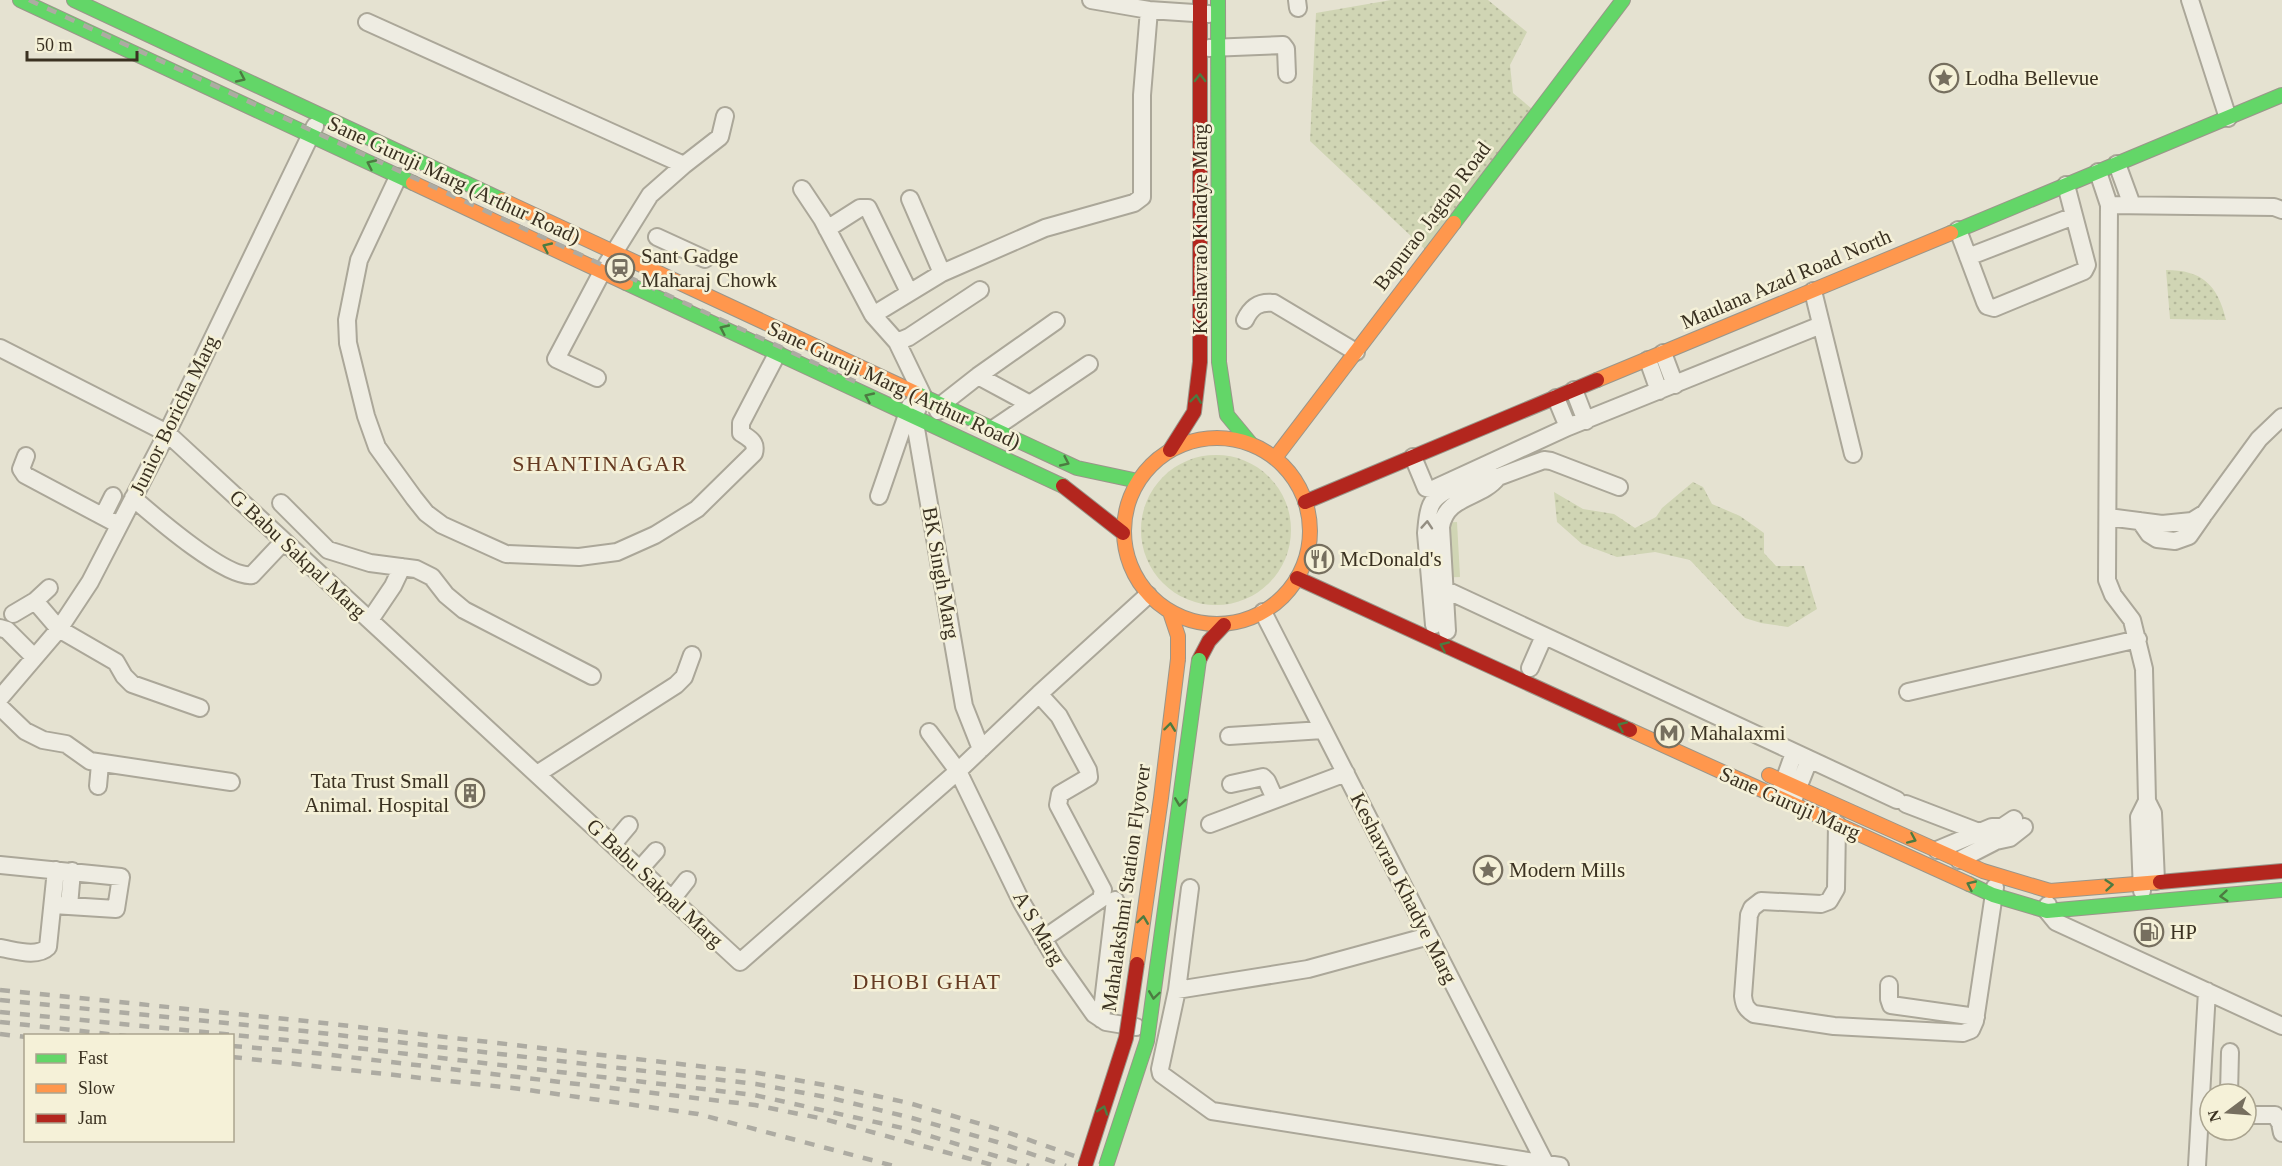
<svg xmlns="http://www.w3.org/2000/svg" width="2282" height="1166" viewBox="0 0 2282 1166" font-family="Georgia,serif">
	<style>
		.green { fill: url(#green-dots) }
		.pitch { fill: #d0d5b4 }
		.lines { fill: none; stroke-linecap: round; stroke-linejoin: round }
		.street-casing { stroke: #aba799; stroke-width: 20 }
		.fast-casing { stroke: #9a968a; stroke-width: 16 }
		.slow-casing { stroke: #9a968a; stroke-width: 16 }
		.jam-casing { stroke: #9a968a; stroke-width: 16 }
		.street { stroke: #eeece2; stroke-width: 16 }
		.fast { stroke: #63d668; stroke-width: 14 }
		.slow { stroke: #ff974d; stroke-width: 14 }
		.jam { stroke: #b3261e; stroke-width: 14 }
		.rail { stroke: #adaba2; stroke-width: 4.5; stroke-dasharray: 10 10; stroke-linecap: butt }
		.fast-bridge-casing { stroke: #9a968a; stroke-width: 16; stroke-linecap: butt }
		.slow-bridge-casing { stroke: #9a968a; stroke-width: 16; stroke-linecap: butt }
		.jam-bridge-casing { stroke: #9a968a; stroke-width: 16; stroke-linecap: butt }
		.fast-bridge { stroke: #63d668; stroke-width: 14 }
		.slow-bridge { stroke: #ff974d; stroke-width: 14 }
		.jam-bridge { stroke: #b3261e; stroke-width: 14 }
		.oneway { stroke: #4c7b41 }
		.oneway2 { stroke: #948e82 }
		.labels { text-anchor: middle; stroke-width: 5; stroke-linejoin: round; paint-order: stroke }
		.poi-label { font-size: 21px; fill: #3a3121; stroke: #f5f1d8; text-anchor: start }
		.street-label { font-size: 21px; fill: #3a3121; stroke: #f5f1d8 }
		.neighbourhood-label { font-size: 22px; letter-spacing: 1.5px; fill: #653a22; stroke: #f5f1d8 }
	</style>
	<defs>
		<pattern id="green-dots" width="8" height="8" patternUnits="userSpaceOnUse" patternTransform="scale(1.5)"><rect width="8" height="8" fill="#d0d5b4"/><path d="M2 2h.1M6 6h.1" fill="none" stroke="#b3b79a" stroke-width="1.8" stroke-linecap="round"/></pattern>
	</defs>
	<rect width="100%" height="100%" fill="#e5e2d1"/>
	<path class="green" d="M1391 0H1488L1527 32 1510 65 1513 93 1537 113 1430 254 1310 141 1316 13Z
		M2166 270C2202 270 2218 285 2226 320L2170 319Z
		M1141 530a75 75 0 1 1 150 0a75 75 0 1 1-150 0Z
		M1693 482 1703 487 1712 504 1740 516 1764 533V553L1776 566H1804L1817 609 1788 627 1761 623 1745 618 1690 560 1655 552 1617 557 1582 544 1557 522 1554 492 1583 509 1614 514 1635 528 1656 517 1662 508Z"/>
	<path class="pitch" d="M1457 522 1460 577 1435 578 1431 523Z"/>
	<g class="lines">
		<g class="street-casing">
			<path id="street" d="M1091 0 1149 10 1209 14
				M1297 0 1298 8
				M2190 0 2228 118
				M367 22 684 165 650 195 602 272 556 359 597 378
				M1209 48 1283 45 1286 49 1287 74
				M2117 164 2132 205
				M684 165 720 137 725 116
				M2098 172 2109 205
				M398 177 359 260 347 320 348 343 366 416 377 447 414 498 426 513 442 525 506 554 579 557 617 552 655 535 697 509 754 453C757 442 750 439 741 433V423L777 354
				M802 189 822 219 873 315
				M910 199 942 273
				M827 229 860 208H868L909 292
				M1958 230 1985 302 1987 306 1994 308 2084 271 2087 265 2066 185
				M657 237 705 259
				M1968 257 2074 216
				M1813 291 1853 454
				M1245 320C1251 307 1259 301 1274 303L1356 352
				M897 342 909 337 980 290
				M0 348 167 433 740 962 958 771 1039 694 1148 595
				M1663 353 1675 385
				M1648 360 1659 391
				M978 376 1030 404
				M1574 390 1586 421
				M1556 398 1568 427
				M938 411 941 405 978 376 1056 321
				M993 429 1089 364
				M26 456 21 469 25 475 119 525
				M1413 457 1426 488 1433 489 1568 427 1821 325
				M1498 477 1544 460 1551 461 1619 487
				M879 496 910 406
				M133 498C154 516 226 579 252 575L284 541
				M281 503 328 550 370 563 416 569 432 577 446 595 464 610 592 676
				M103 516 113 496
				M2108 517 2162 524 2192 521 2205 513 2259 439 2282 417
				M2140 521 2149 534 2157 539 2175 541 2189 536 2203 516
				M1444 589 1897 800
				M35 601 59 629 116 662 124 676 132 684 200 708
				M1263 612 1545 1163
				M13 614 35 601 49 588
				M370 620 393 586 402 567
				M1434 625 1426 533C1427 524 1427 514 1431 505 1438 489 1481 475 1498 477 1481 499 1446 495 1441 527L1447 631
				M0 628 7 630 34 657
				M1530 668 1544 636
				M1908 692 2138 639
				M1039 694 1059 716 1088 770 1089 777 1060 794 1058 805 1103 890 1101 899 1043 939
				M0 698 59 629 90 582 167 433 315 126
				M0 707 25 731 43 740 66 744 90 761 231 782
				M929 732 958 771 1022 903 1056 960 1094 1014 1106 1022 1136 1027
				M1229 736 1323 730
				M981 749 964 706 914 417 923 396 897 342 873 315 942 273 1045 228 1134 203 1142 197V95L1149 10
				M537 774 676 685 684 677 692 655
				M1231 784 1263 777 1267 781 1275 799
				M98 786 100 764
				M1780 792 1794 753
				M1794 798 1809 760
				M1906 804 1979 832
				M1210 824 1346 773
				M1837 824 1836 889 1829 901 1821 904 1761 901 1752 908 1749 915 1743 996C1744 1005 1746 1009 1754 1014L1834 1026 1963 1033 1971 1030 1975 1021 1995 887
				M613 844 629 825
				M1937 850 1992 827H2002L2014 819
				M1959 860 1996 841 2010 838 2024 827
				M0 865 121 877 116 909 53 905
				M640 869 656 851
				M2156 881 2153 813 2147 801 2144 669 2132 620 2113 595 2107 580 2109 205 2274 207 2282 210
				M1190 888 1177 990 1308 969 1429 936
				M2142 891 2139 817 2147 801
				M672 899 687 880
				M2048 905 2047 911 2056 922 2282 1026
				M69 906 72 871
				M0 948C14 950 37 958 48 947L56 870
				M1889 985V999L1891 1005 1976 1017
				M1177 990 1160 1069 1161 1074 1212 1111 1560 1166
				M1101 1019 1115 900
				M2229 1094 2230 1052
				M2246 1115H2275L2280 1123 2282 1133
				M2197 1166 2207 991"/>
		</g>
		<g class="fast-casing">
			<path id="fast" d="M20 0 413 183
				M74 0 502 200
				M1218 0 1219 362 1227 415 1251 444
				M1454 223 1623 0
				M1951 233 2282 95
				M626 283 1063 486
				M916 393 1077 468 1138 481
				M1969 884 1993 895 2047 911 2282 890"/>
		</g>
		<g class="slow-casing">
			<path id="slow" d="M413 183 626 283
				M502 200 916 393
				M1597 380 1951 233
				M1124 531a93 93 0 1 1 186 0a93 93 0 1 1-186 0Z
				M1275 458 1454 223
				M1170 612 1178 636V659
				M1630 730 1969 884
				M1769 775 1983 871 2050 891 2160 882"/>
		</g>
		<g class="jam-casing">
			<path id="jam" d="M1170 450 1194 412 1200 362V0
				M1063 486 1123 533
				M1305 502 1597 380
				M1297 578 1630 730
				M1199 660 1209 641 1224 625
				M2160 882 2282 871"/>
		</g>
		<use href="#street" class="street"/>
		<use href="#fast" class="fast"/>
		<use href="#slow" class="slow"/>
		<use href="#jam" class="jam"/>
		<path class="rail" d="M29 0 856 382
			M0 990 306 1021 758 1073 835 1087 909 1103 1001 1130 1103 1166
			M0 1000 304 1031 756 1084 831 1098 912 1118 997 1142 1066 1166
			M0 1012 306 1042 754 1095 907 1129 1029 1166
			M0 1022 126 1036
			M0 1034 26 1037
			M232 1046 306 1052 755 1105 824 1119 996 1166
			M232 1057 521 1089 698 1114 894 1166"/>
		<g class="fast-bridge-casing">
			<path id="fast-bridge" d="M1106 1166 1147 1041 1199 660"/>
		</g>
		<g class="slow-bridge-casing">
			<path id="slow-bridge" d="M1137 964 1161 798 1178 659"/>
		</g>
		<g class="jam-bridge-casing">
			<path id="jam-bridge" d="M1085 1166 1126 1038 1137 964"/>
		</g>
		<use href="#fast-bridge" class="fast-bridge"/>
		<use href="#slow-bridge" class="slow-bridge"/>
		<use href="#jam-bridge" class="jam-bridge"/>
	</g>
	<defs><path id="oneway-chevron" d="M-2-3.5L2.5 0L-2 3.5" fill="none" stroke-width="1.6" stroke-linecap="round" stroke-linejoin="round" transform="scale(1.5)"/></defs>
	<g class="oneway">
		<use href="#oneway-chevron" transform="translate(241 78) rotate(25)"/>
		<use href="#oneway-chevron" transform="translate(1200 78) rotate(-90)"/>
		<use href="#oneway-chevron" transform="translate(371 164) rotate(-155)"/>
		<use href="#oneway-chevron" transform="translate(547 247) rotate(-155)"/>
		<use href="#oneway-chevron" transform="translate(724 329) rotate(-155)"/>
		<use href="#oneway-chevron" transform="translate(869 397) rotate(-155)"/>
		<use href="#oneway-chevron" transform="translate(1196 399) rotate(-83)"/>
		<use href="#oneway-chevron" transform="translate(1065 462) rotate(25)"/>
		<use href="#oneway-chevron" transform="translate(1444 646) rotate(-156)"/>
		<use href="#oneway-chevron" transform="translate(1622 726) rotate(-156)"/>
		<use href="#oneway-chevron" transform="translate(1170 727) rotate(-83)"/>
		<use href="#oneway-chevron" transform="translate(1180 802) rotate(98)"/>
		<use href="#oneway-chevron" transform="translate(1912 839) rotate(24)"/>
		<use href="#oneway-chevron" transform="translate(1971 885) rotate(-155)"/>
		<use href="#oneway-chevron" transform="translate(2109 885) rotate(-5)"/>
		<use href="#oneway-chevron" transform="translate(2224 896) rotate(175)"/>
		<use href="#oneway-chevron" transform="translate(1143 920) rotate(-82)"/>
		<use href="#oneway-chevron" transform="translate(1154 995) rotate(98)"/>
		<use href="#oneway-chevron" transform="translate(1103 1110) rotate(-72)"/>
	</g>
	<use class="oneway2" href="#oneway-chevron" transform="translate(1427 525) rotate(-86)"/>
	<defs>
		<g id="sight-ring" transform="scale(1.5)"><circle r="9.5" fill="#f5f1d8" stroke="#766f5f" stroke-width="1.5"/><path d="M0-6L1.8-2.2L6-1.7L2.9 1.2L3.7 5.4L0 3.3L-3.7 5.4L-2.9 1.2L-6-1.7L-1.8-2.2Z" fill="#766f5f"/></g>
		<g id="station-ring" transform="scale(1.5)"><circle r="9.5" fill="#f5f1d8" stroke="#766f5f" stroke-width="1.5"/><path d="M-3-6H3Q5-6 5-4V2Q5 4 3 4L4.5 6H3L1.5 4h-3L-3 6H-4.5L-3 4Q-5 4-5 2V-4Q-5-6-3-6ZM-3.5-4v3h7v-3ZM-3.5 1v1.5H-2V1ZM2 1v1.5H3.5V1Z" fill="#766f5f"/></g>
		<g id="restaurant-ring" transform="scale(1.5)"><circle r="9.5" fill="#f5f1d8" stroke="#766f5f" stroke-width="1.5"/><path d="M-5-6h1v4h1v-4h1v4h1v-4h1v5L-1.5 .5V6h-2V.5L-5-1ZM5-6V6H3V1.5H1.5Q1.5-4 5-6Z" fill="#766f5f"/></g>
		<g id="metro-ring" transform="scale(1.5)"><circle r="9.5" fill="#f5f1d8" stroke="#766f5f" stroke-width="1.5"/><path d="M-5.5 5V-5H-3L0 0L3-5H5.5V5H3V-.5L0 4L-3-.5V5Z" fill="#766f5f"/></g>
		<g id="building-ring" transform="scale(1.5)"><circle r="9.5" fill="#f5f1d8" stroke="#766f5f" stroke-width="1.5"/><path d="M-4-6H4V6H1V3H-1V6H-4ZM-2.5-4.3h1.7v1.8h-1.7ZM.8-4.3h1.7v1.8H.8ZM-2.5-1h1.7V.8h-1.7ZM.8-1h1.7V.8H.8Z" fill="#766f5f"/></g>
		<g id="fuel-ring" transform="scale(1.5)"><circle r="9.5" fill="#f5f1d8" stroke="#766f5f" stroke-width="1.5"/><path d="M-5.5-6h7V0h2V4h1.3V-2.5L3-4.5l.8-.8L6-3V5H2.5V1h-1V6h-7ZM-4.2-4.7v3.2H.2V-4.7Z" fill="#766f5f"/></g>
	</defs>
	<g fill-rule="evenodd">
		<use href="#sight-ring" x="1944" y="78"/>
		<use href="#station-ring" x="620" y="268"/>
		<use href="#restaurant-ring" x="1319" y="559"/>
		<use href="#metro-ring" x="1669" y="733"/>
		<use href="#building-ring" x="470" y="793"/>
		<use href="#sight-ring" x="1488" y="870"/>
		<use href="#fuel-ring" x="2149" y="932"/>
	</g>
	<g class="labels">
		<g class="poi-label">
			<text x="1965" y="85">Lodha Bellevue</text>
			<text x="641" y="263">Sant Gadge<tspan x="641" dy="24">Maharaj Chowk</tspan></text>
			<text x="1340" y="566">McDonald's</text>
			<text x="1690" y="740">Mahalaxmi</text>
			<text x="449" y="788" text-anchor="end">Tata Trust Small<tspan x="449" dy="24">Animal. Hospital</tspan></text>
			<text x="1509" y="877">Modern Mills</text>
			<text x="2170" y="939">HP</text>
		</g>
		<g class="street-label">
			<text transform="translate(454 180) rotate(25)" y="7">Sane Guruji Marg (Arthur Road)</text>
			<text transform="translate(1432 216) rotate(-53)" y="7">Bapurao Jagtap Road</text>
			<text transform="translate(1200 229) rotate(-90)" y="7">Keshavrao Khadye Marg</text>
			<text transform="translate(1786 279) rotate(-23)" y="7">Maulana Azad Road North</text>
			<text transform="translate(894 385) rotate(25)" y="7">Sane Guruji Marg (Arthur Road)</text>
			<text transform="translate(174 415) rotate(-64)" y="7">Junior Boricha Marg</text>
			<text transform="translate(298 554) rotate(43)" y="7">G Babu Sakpal Marg</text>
			<text transform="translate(941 573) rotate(80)" y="7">BK Singh Marg</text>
			<text transform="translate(1790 803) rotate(24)" y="7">Sane Guruji Marg</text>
			<text transform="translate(655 883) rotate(43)" y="7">G Babu Sakpal Marg</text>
			<text transform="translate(1126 888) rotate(-82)" y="7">Mahalakshmi Station Flyover</text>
			<text transform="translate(1404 888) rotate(63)" y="7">Keshavrao Khadye Marg</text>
			<text transform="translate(1039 928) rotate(60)" y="7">A S Marg</text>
		</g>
		<g class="neighbourhood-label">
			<text x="600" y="471">SHANTINAGAR</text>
			<text x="927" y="989">DHOBI GHAT</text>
		</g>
	</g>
	<rect x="24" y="1034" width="210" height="108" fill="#f5f1d8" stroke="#aaa48f" stroke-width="1.5"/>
	<rect x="36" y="1054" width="30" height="9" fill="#63d668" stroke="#aaa48f" stroke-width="1.5"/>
	<text x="78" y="1064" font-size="18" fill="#3a3121">Fast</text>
	<rect x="36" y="1084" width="30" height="9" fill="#ff974d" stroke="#aaa48f" stroke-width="1.5"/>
	<text x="78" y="1094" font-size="18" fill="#3a3121">Slow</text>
	<rect x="36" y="1114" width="30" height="9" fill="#b3261e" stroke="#aaa48f" stroke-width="1.5"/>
	<text x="78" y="1124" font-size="18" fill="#3a3121">Jam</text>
	<g transform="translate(2228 1112) rotate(254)"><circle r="28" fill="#f5f1d8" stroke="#aaa48f" stroke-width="1.5"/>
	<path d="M0-4.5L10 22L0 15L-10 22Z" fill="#766f5f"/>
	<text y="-9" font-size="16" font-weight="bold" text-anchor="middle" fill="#3a3121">N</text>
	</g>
	<path d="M27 51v9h110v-9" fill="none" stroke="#3a3121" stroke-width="3"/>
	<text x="36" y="51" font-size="18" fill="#3a3121" stroke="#f5f1d8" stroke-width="4.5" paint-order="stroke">50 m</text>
</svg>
